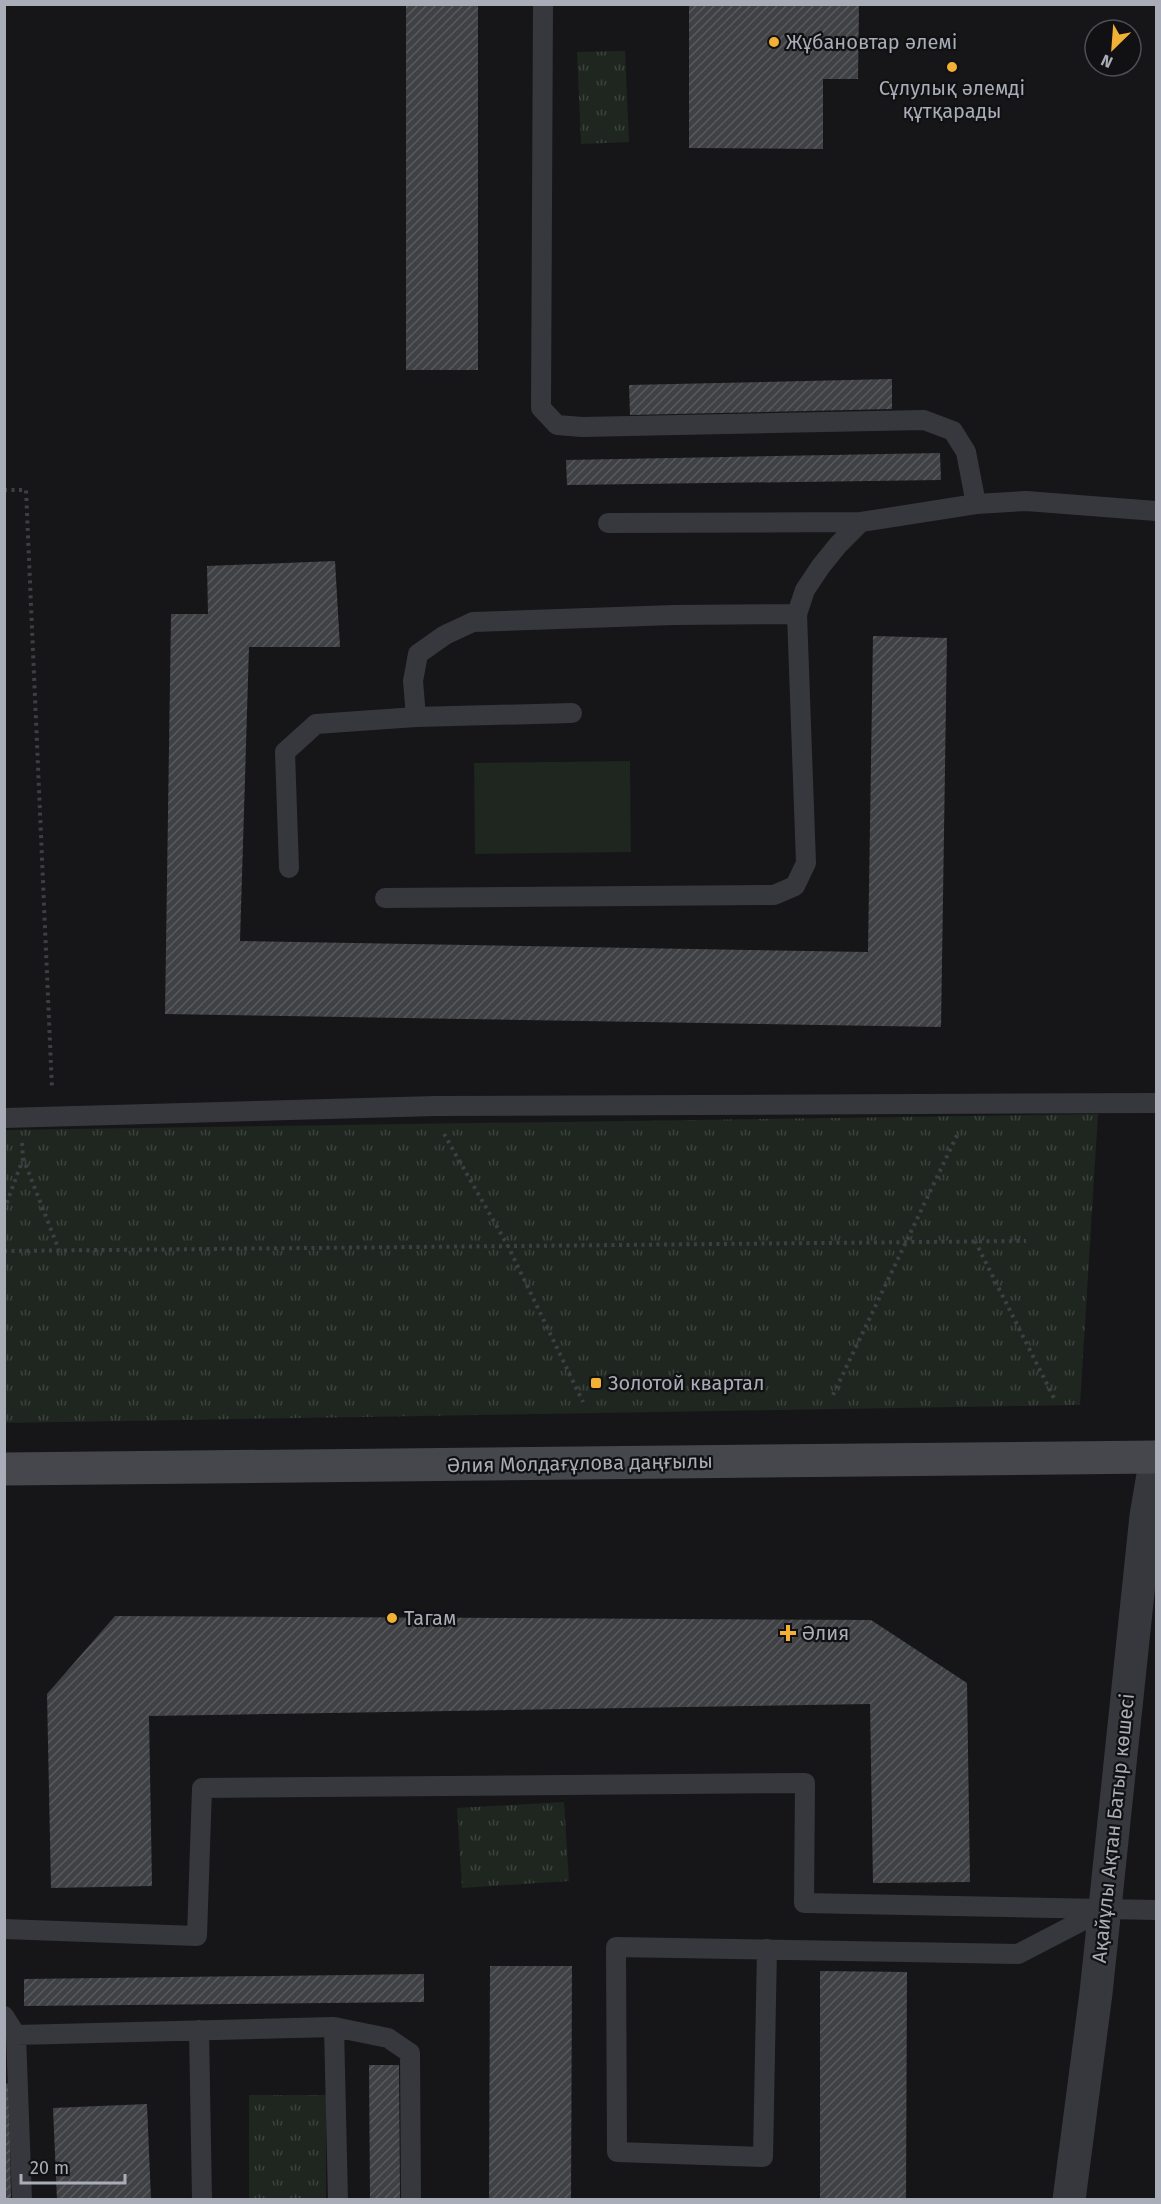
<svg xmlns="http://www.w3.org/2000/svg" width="1161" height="2204" viewBox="0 0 1161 2204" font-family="'Fira Sans',sans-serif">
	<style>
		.park { fill: url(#park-tufts) }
		.garden { fill: #1e261f }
		.building { fill: url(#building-hatch) }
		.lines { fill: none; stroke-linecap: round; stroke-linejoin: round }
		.path { stroke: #3d3f44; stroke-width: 4; stroke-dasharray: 3 4.5; stroke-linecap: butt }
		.service { stroke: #37383d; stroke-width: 20 }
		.minor { stroke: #37383d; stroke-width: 33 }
		.secondary { stroke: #45474d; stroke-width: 33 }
		.poi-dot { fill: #f2b134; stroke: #111113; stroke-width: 2 }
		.labels { text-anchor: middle; stroke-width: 4.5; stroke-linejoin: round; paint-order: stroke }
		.poi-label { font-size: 20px; fill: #a8adb8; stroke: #111113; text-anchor: start }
		.street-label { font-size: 20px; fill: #a8adb8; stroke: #111113 }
	</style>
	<defs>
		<pattern id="park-tufts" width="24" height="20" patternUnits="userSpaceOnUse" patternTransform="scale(1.5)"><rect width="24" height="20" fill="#1e261f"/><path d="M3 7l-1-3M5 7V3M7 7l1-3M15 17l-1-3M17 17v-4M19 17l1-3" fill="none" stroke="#3c433d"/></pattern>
		<pattern id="building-hatch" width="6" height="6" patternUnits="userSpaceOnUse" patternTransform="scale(1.5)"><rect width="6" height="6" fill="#404145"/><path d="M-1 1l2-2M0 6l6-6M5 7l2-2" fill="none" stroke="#595a5e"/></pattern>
	</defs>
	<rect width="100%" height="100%" fill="#161618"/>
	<path class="park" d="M625 51 629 142 581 144 577 52Z
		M1098 1114 1080 1405 5 1423V1130Z
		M564 1802 569 1881 462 1888 457 1808Z
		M249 2095H326V2199H249Z"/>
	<path class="garden" d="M630 761 631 852 475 854 474 763Z"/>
	<path class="building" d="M406 4H478V370H406Z
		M689 5H859L858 79H823V149L689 148Z
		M892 379V409L630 415 629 385Z
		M940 453 941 480 567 485 566 460Z
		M335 561 340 647H249L240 941 868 952 873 636 947 638 941 1027 165 1014 171 614H208L207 566Z
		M115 1616 871 1620 967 1683 970 1882 873 1883 870 1704 149 1716 152 1886 51 1888 47 1694Z
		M490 1966H572L571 2200H489Z
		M820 1971 907 1972 906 2200H820Z
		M424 1974V2002L24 2006V1979Z
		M369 2065H399L400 2200H370Z
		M9 2083 11 2200H4V2084Z
		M147 2104 151 2200H57L53 2108Z"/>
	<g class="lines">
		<path class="path" d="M4 490H26L52 1089
			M444 1134 508 1246 583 1402
			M22 1143 23 1158 59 1250
			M4 1210 23 1159
			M975 1241 1055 1400
			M4 1251 1026 1241
			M833 1395 959 1131"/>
		<path class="service" d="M543 4 541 408 557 425 582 427 924 420 953 431 966 452 976 504
			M608 523 861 522
			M416 717 572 713
			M289 868 285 752 316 724 416 717 413 681 418 654 445 635 473 622 674 615 797 614 805 590 821 566 838 545 861 522 976 504 1026 501 1156 511
			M385 898 774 895 795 886 806 863 797 614
			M4 1118 436 1106 1156 1103
			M4 1929 197 1936 202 1788 805 1783 804 1903 1156 1910
			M767 1949 763 2157 617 2152 616 1947 1018 1954 1101 1911
			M4 2016 16 2035 334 2027 338 2200
			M334 2027 388 2038 410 2053 411 2200
			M199 2030 202 2200
			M16 2035 22 2200"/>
		<path class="minor" d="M1069 2200 1096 1993 1146 1516 1156 1457"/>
		<path class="secondary" d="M4 1469 1156 1457"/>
	</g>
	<g class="poi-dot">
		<circle cx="774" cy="42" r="6"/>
		<circle cx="952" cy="67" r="6"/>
		<rect x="590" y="1377" width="12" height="12" rx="3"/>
		<circle cx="392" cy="1618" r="6"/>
		<path d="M785 1624h6v6h6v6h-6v6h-6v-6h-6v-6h6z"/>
	</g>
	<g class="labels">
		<g class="poi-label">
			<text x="786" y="49">Жұбановтар әлемі</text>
			<text x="952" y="95" text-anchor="middle">Сұлулық әлемді<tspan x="952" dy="23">құтқарады</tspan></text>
			<text x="608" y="1390">Золотой квартал</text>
			<text x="404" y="1625">Тагам</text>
			<text x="802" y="1640">Әлия</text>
		</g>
		<g class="street-label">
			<text transform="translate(580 1463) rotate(-1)" y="7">Әлия Молдағұлова даңғылы</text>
			<text transform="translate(1113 1828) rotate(-84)" y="7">Ақайұлы Ақтан Батыр көшесі</text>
		</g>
	</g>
	<rect width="1161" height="2204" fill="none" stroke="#a8adb8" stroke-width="12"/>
	<g transform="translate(1113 48) rotate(205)"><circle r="28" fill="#111113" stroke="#4d4f55" stroke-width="1.5"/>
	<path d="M0-4.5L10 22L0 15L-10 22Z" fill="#f2b134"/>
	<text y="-9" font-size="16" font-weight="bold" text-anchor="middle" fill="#a8adb8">N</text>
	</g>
	<path d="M21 2174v9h104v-9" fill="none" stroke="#a8adb8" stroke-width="3"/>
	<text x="30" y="2174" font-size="18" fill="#a8adb8" stroke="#111113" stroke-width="4.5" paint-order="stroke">20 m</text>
</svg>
